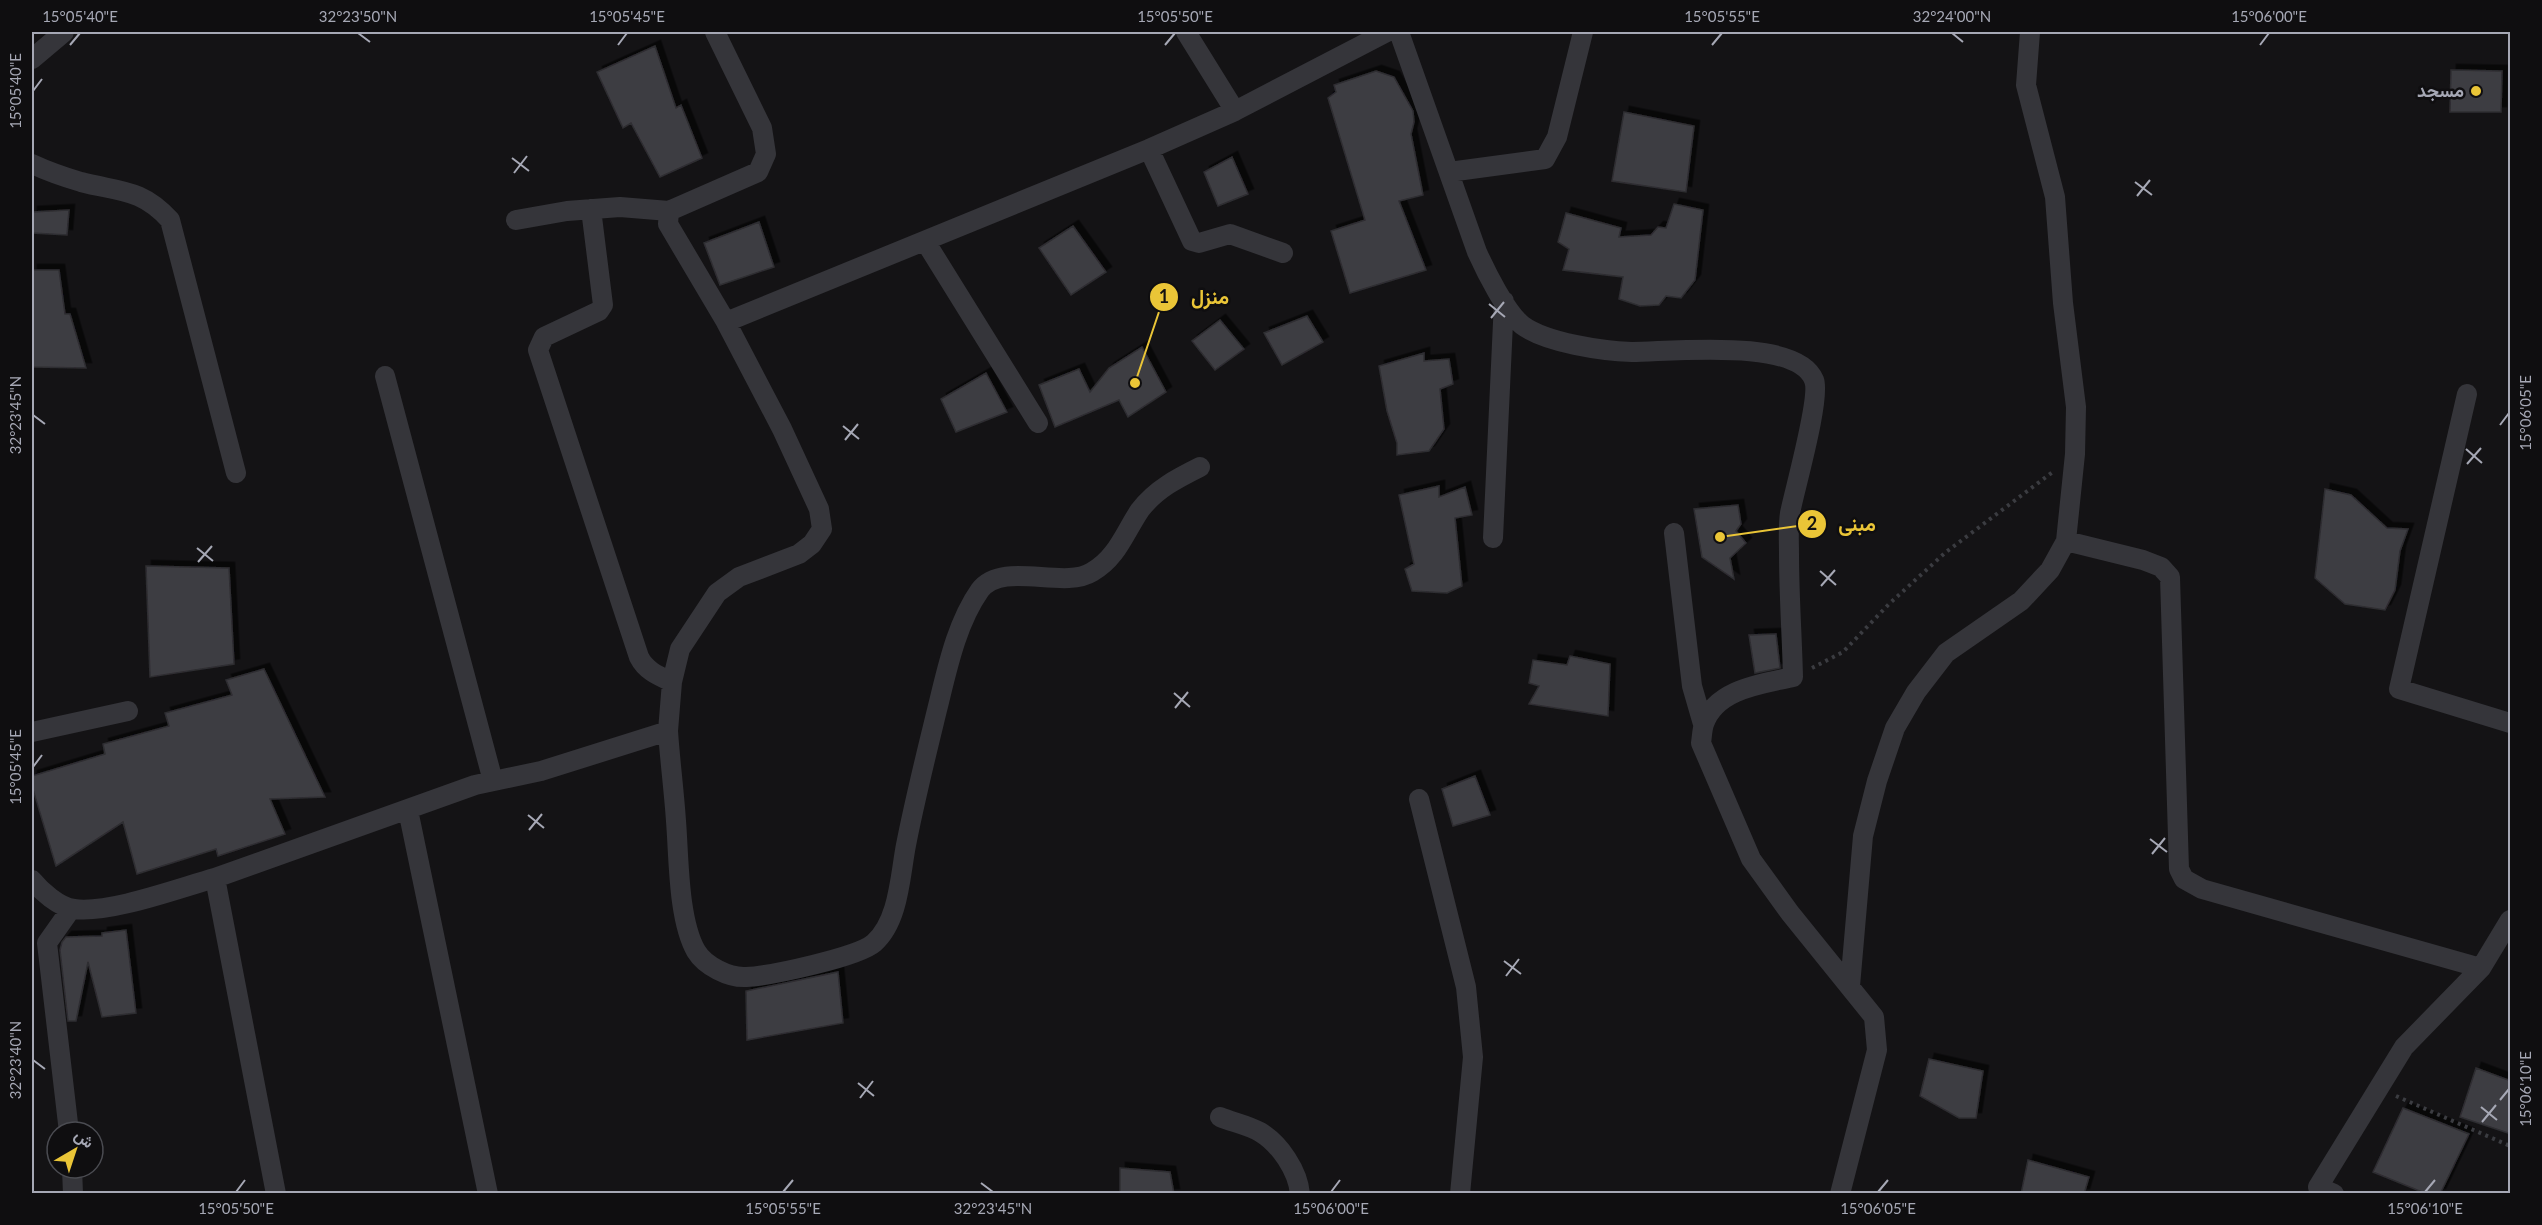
<svg xmlns="http://www.w3.org/2000/svg" width="2542" height="1225" viewBox="0 0 2542 1225" font-family="Lato,Vazirmatn,sans-serif">
	<style>
		.building { fill: #3e3d42; stroke: #2e2d31; stroke-width: 1.5; filter: url(#shadow) }
		.lines { fill: none; stroke-linecap: round; stroke-linejoin: round }
		.path { stroke: #3b3c41; stroke-width: 4; stroke-dasharray: 3 4.5; stroke-linecap: butt }
		.street { stroke: #35353a; stroke-width: 20 }
		.ticks { fill: none; stroke: #a6a8b5; stroke-width: 2 }
		.poi-dot { fill: #eac537; stroke: #0f0e10; stroke-width: 2 }
		.labels { text-anchor: middle; stroke-width: 5; stroke-linejoin: round; paint-order: stroke }
		.poi-label { font-size: 18px; font-weight: bold; fill: #a6a8b5; stroke: #0f0e10; text-anchor: end }
		.leader { fill: none; stroke: #eac537; stroke-width: 2 }
		.callout-dot { fill: #eac537; stroke: #0f0e10; stroke-width: 2 }
		.mark-label { font-size: 18px; text-anchor: middle; font-weight: bold; fill: #111 }
		.callout-label { font-size: 20px; text-anchor: middle; font-weight: bold; fill: #eac537; stroke: #0f0e10; stroke-width: 5; stroke-linejoin: round; paint-order: stroke }
		.neatline { fill: none; stroke: #a6a8b5; stroke-width: 2 }
		.ticks-label { font-size: 15px; text-anchor: middle; fill: #a6a8b5 }
	</style>
	<defs>
		<filter id="shadow"><feDropShadow dx="5.5" dy="-5.5" stdDeviation="0" flood-color="#0009"/></filter>
	</defs>
	<rect width="100%" height="100%" fill="#141315"/>
	<path class="building" d="M655 46 676 108 681 105 702 158 660 177 631 123 623 128 597 72Z
		M2451 70 2502 71 2501 112H2450Z
		M1376 71 1394 77 1413 111 1414 122 1411 134 1423 195 1399 201 1426 270 1350 293 1331 231 1365 220 1328 98 1336 92 1334 85Z
		M1624 112 1694 126 1686 192 1612 181Z
		M1232 157 1248 194 1218 206 1204 172Z
		M1674 204 1703 210 1695 280 1681 298 1666 296 1659 305 1640 306 1619 299 1623 277 1563 270 1569 249 1558 242 1566 213 1621 228 1619 237 1651 235 1658 227 1666 228Z
		M69 210 67 235 32 233V212Z
		M759 222 774 267 720 285 704 243Z
		M1073 226 1106 272 1071 295 1039 248Z
		M32 270H59L65 314H70L86 368 32 367Z
		M1307 316 1323 342 1282 365 1264 333Z
		M1220 320 1244 349 1215 370 1192 341Z
		M1142 347 1166 392 1128 417 1119 400 1055 427 1039 385 1079 369 1090 392 1109 368Z
		M1424 353V361L1449 359 1453 384 1440 389 1444 429 1429 451 1397 455V443L1387 411 1379 366Z
		M986 373 1007 412 956 432 941 399Z
		M1439 486V497L1465 487 1472 515 1455 518 1462 586 1447 593 1412 591 1405 569 1414 564 1399 495Z
		M2325 489 2351 495 2387 528 2408 529 2400 551 2395 590 2385 610 2345 604 2315 578Z
		M1738 505 1741 524 1736 531 1746 543 1730 558 1734 579 1702 557 1694 509Z
		M146 566 229 568 234 664 150 677Z
		M1776 634 1780 668 1755 673 1749 635Z
		M1570 656 1610 664 1608 716 1529 704 1539 686 1529 683 1533 660 1567 665Z
		M264 669 325 797 270 799 285 834 218 856 216 849 137 874 123 822 56 866 32 786V776L105 754 103 744 169 726 165 713 232 695 226 680Z
		M1475 776 1490 815 1453 826 1442 789Z
		M126 930 136 1013 102 1017 88 962 76 1021H68L60 950 62 942 66 937 102 936V933Z
		M838 972 843 1023 747 1040 746 991Z
		M1929 1059 1983 1071 1976 1118H1959L1920 1096Z
		M2476 1068 2511 1081V1134L2460 1117Z
		M2403 1108 2469 1134 2440 1194H2427L2373 1172Z
		M2028 1160 2089 1177 2084 1194H2021Z
		M1120 1168 1170 1172 1174 1194H1120Z"/>
	<g class="lines">
		<path class="path" d="M1812 668 1843 652 1889 604 1946 552 2054 471
			M2396 1096 2510 1146"/>
		<path class="street" d="M1186 32 1235 111
			M1399 32 1477 252C1486 272 1506 312 1522 325 1546 343 1603 351 1632 352 1670 352 1797 337 1814 380 1821 397 1795 488 1790 513 1788 526 1789 541 1789 554 1789 595 1792 636 1793 677 1761 684 1716 689 1704 724 1702 730 1702 737 1701 743L1751 859 1790 913 1874 1017 1877 1050 1840 1194
			M32 59 64 32
			M1149 149 1192 241 1199 243 1230 234 1283 253
			M32 164C47 171 64 177 81 182 119 192 141 188 170 220L236 473
			M1449 172 1545 159 1557 137 1583 32
			M591 209 603 305 599 311 544 337 538 350 639 657C646 671 659 676 672 682
			M516 220 567 211 620 207 669 211
			M925 241 1038 423
			M726 322 1149 149 1235 111 1387 32
			M385 376 493 781
			M2467 394 2399 689 2510 723
			M1674 533 1692 686 1703 724
			M1493 538 1504 301
			M2066 541 2143 560 2161 567 2170 577 2179 869 2184 879 2202 889 2481 968
			M668 731C670 761 674 791 676 821 679 858 678 919 696 951 705 966 729 978 746 977 770 976 858 957 874 943 899 921 900 876 906 845 915 799 926 755 937 710 947 670 956 624 980 590 1003 560 1063 590 1092 572 1117 558 1125 532 1140 510 1156 489 1178 478 1200 467
			M32 732 128 711
			M1419 799 1466 987 1473 1057 1460 1194
			M408 810 488 1194
			M215 878 475 785 541 771 668 731 672 682 680 649 717 593 739 577 799 554 812 544 822 529 819 509 782 429 726 322 668 224 669 211 758 172 766 154 762 128 715 32
			M32 880C41 891 59 907 74 909 109 914 179 888 215 878L276 1194
			M1850 986 1863 836 1877 781 1895 728 1916 692 1946 653 2021 601 2050 570 2066 541 2075 454 2076 407 2063 303 2055 197 2026 85 2030 32
			M1220 1117C1232 1122 1248 1125 1260 1132 1280 1144 1298 1171 1300 1194
			M69 1132 47 943 71 909
			M72 1168 73 1194
			M2334 1194 2318 1187 2404 1047 2481 968 2510 920"/>
	</g>
	<path class="ticks" d="M358 33 370 42M1952 33 1963 42M70 45 80 33M618 45 627 33M1165 45 1175 33M1712 45 1722 33M2260 45 2269 33M33 91 42 79M512 158 529 171M514 173 527 156M2135 182 2152 195M2137 196 2150 180M1489 304 1505 317M1491 318 1504 302M33 415 45 424M2500 425 2509 413M843 426 859 439M845 440 858 424M2466 449 2482 463M2467 464 2481 448M197 548 213 561M198 562 212 546M1820 571 1836 585M1821 586 1835 570M1174 693 1190 707M1175 708 1188 692M33 767 42 755M528 815 544 828M529 830 542 814M2150 839 2167 852M2152 854 2165 838M1504 961 1521 974M1506 976 1519 959M33 1060 45 1069M858 1083 874 1096M860 1098 873 1081M2500 1100 2509 1089M2481 1107 2497 1120M2482 1122 2496 1105M981 1183 993 1192M236 1192 245 1180M783 1192 793 1180M1331 1192 1340 1180M1878 1192 1888 1180M2425 1192 2435 1180"/>
	<circle class="poi-dot" cx="2476" cy="91" r="6"/>
	<g class="labels">
		<g class="poi-label">
			<text x="2464" y="97">مسجد</text>
		</g>
	</g>
	<path class="leader" d="M1135 383L1164 297M1720 537L1812 524"/>
	<g class="callout-dot">
		<circle cx="1135" cy="383" r="6"/>
		<circle cx="1720" cy="537" r="6"/>
		<circle cx="1164" cy="297" r="15"/>
		<circle cx="1812" cy="524" r="15"/>
	</g>
	<g class="mark-label">
		<text x="1164" y="303">1</text>
		<text x="1812" y="530">2</text>
	</g>
	<g class="callout-label">
		<text x="1210" y="304">منزل</text>
		<text x="1857" y="531">مبنى</text>
	</g>
	<rect width="2542" height="1225" fill="none" stroke="#0f0e10" stroke-width="66"/>
	<g transform="translate(75 1150) rotate(39)"><circle r="28" fill="#0f0e10" stroke="#4b4c52" stroke-width="1.5"/>
	<path d="M0-4.5L10 22L0 15L-10 22Z" fill="#eac537"/>
	<text y="-9" font-size="16" font-weight="bold" text-anchor="middle" fill="#a6a8b5">ش</text>
	</g>
	<rect x="33" y="33" width="2476" height="1159" class="neatline"/>
	<g class="ticks-label">
		<text x="80" y="22">15°05'40"E</text>
		<text x="358" y="22">32°23'50"N</text>
		<text x="627" y="22">15°05'45"E</text>
		<text x="1175" y="22">15°05'50"E</text>
		<text x="1722" y="22">15°05'55"E</text>
		<text x="1952" y="22">32°24'00"N</text>
		<text x="2269" y="22">15°06'00"E</text>
		<text transform="translate(16 91) rotate(-90)" y="5">15°05'40"E</text>
		<text transform="translate(2526 413) rotate(-90)" y="5">15°06'05"E</text>
		<text transform="translate(16 415) rotate(-90)" y="5">32°23'45"N</text>
		<text transform="translate(16 767) rotate(-90)" y="5">15°05'45"E</text>
		<text transform="translate(16 1060) rotate(-90)" y="5">32°23'40"N</text>
		<text transform="translate(2526 1089) rotate(-90)" y="5">15°06'10"E</text>
		<text x="236" y="1214">15°05'50"E</text>
		<text x="783" y="1214">15°05'55"E</text>
		<text x="993" y="1214">32°23'45"N</text>
		<text x="1331" y="1214">15°06'00"E</text>
		<text x="1878" y="1214">15°06'05"E</text>
		<text x="2425" y="1214">15°06'10"E</text>
	</g>
</svg>
